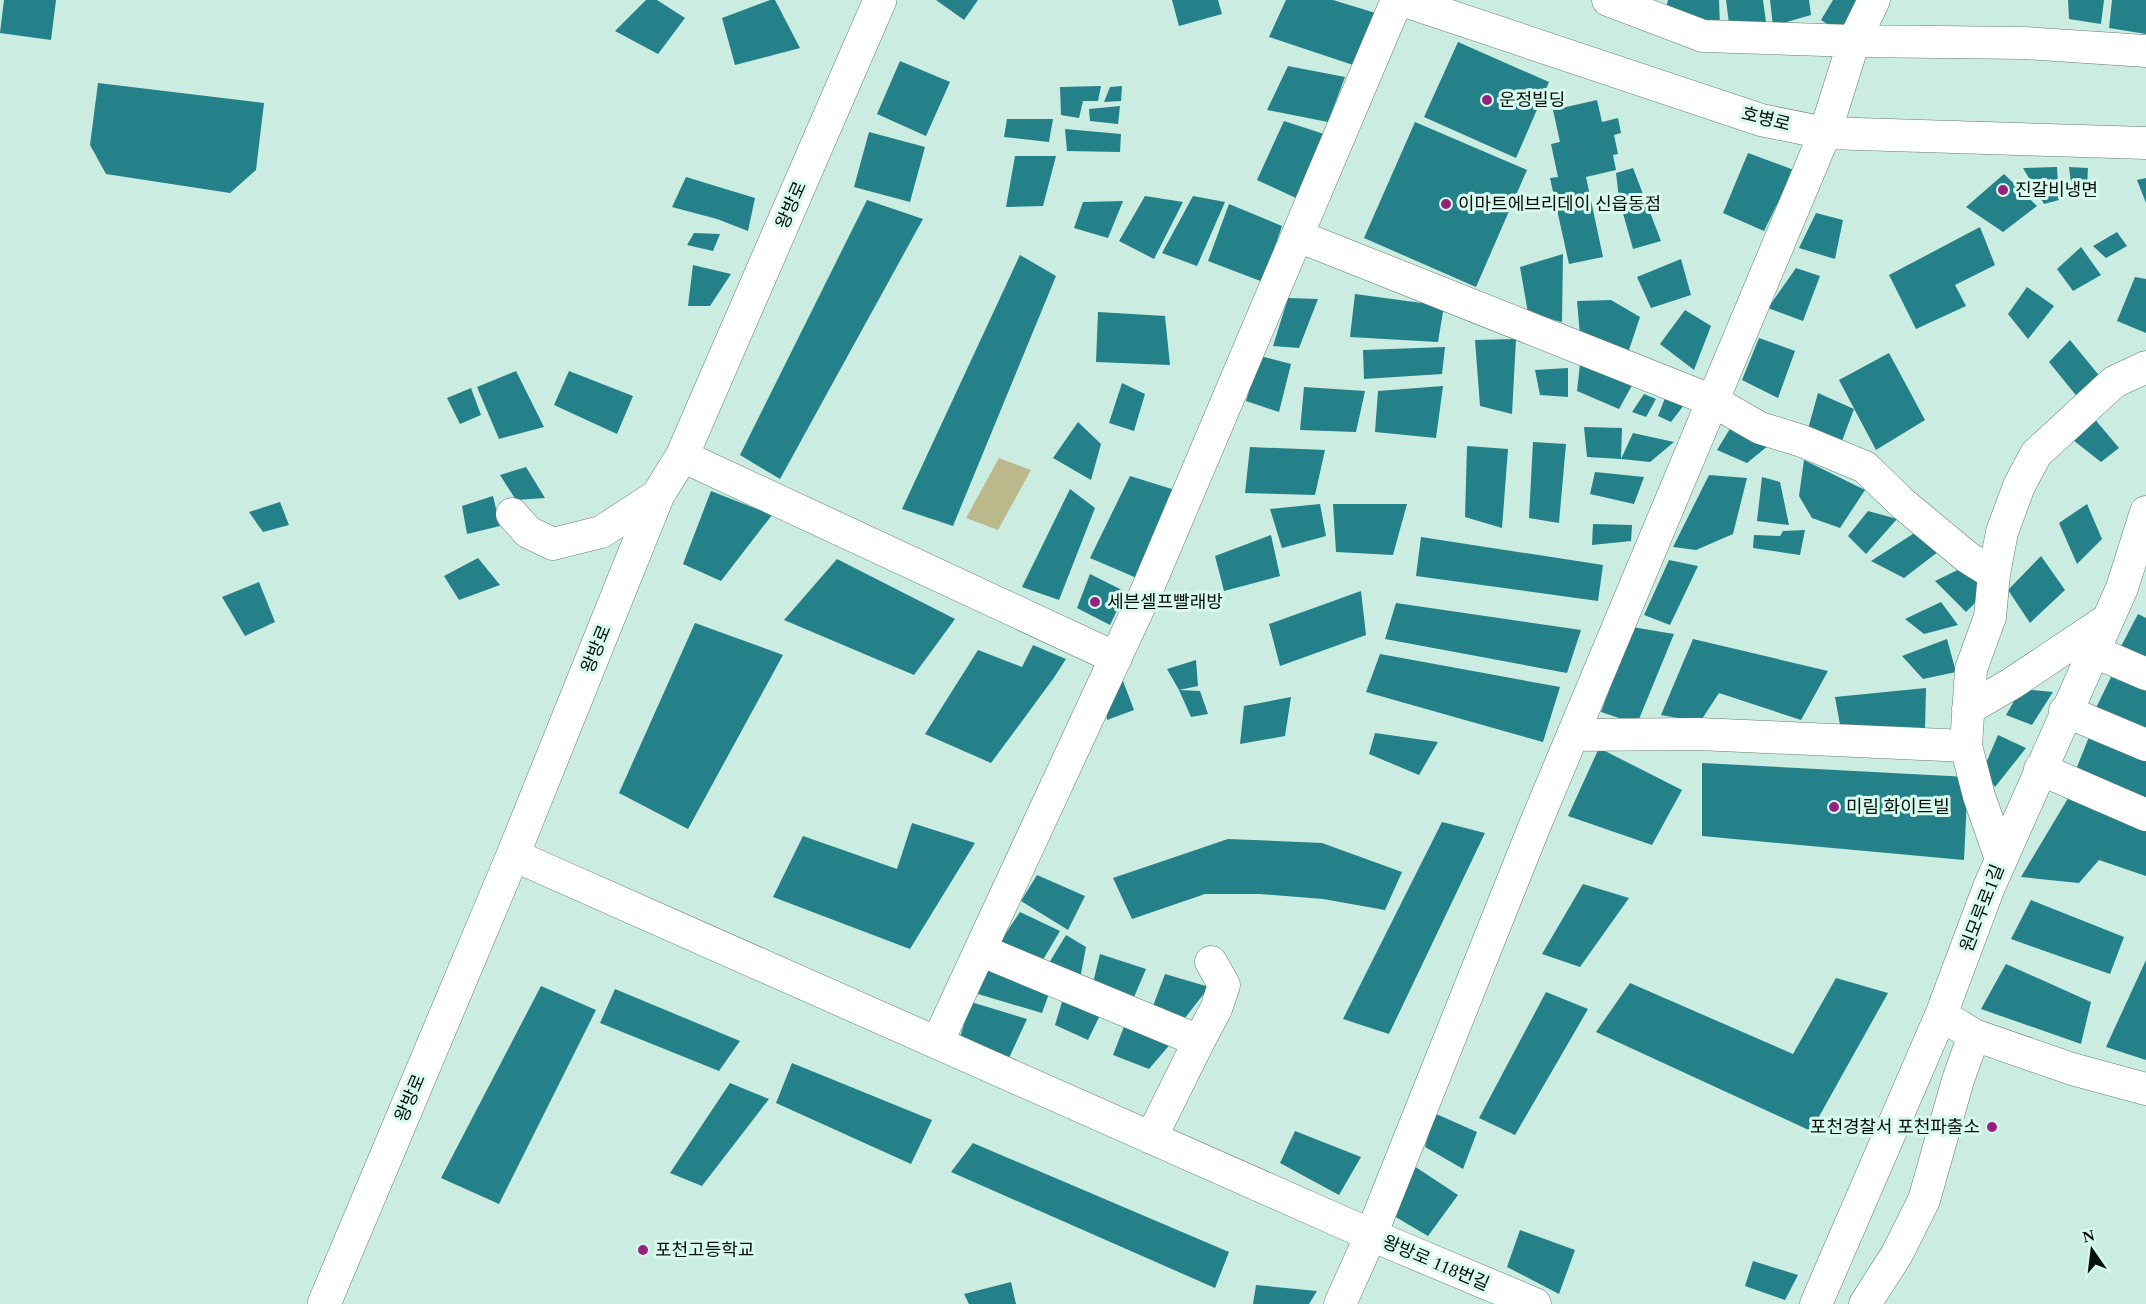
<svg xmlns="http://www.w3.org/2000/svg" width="2146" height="1304" viewBox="0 0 2146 1304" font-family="'Times New Roman','Noto Sans KR',serif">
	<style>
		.green { fill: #bbb88c }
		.building { fill: #248089 }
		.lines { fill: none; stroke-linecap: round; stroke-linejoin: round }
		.minor-casing { stroke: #617f75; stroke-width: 33 }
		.major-casing { stroke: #617f75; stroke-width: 34 }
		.minor { stroke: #fff; stroke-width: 32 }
		.major { stroke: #fff; stroke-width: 33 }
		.poi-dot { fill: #97227e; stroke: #d8f9ed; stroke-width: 2 }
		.labels { text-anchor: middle; stroke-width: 6; stroke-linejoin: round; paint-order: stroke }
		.poi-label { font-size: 18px; fill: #050f0b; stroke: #d8f9ed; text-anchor: start }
		.street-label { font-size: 18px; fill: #050f0b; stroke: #d8f9ed }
	</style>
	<rect width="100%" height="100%" fill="#cbece0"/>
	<path class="green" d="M999 458 1031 470 998 530 966 518Z"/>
	<path class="building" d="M4 0H56L51 40 0 33Z
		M646 0H657L685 18 658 54 615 31Z
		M770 0H775L800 48 735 65 722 18Z
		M936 0H978L964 20Z
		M1172 0H1218L1222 14 1179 26Z
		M1286 0H1333L1382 15 1362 68 1269 37Z
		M1668 0H1719L1720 26 1665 12Z
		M1726 0H1763L1766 22 1730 31Z
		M1770 0H1809L1811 15 1773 26Z
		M1833 0H1857L1840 32 1821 20Z
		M2068 0H2104L2101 24 2069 19Z
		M2112 0H2146V34L2109 28Z
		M1458 42 1549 82 1516 158 1424 117Z
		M900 61 950 82 926 136 877 114Z
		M1288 66 1345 77 1328 122 1267 110Z
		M98 83 264 103 256 170 230 193 106 174 90 145Z
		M1101 86 1098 101H1083L1079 118 1061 115 1060 87Z
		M1122 86 1121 101 1104 102 1110 87Z
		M1597 100 1602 122 1618 118 1621 133 1614 135 1618 154 1613 155 1616 170 1586 177 1603 257 1569 264 1550 178 1558 177 1551 144 1560 142 1553 110Z
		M1120 106 1118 124 1090 121 1089 109Z
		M1007 119H1053L1049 142 1004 137Z
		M1284 121 1327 135 1296 198 1257 180Z
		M1415 122 1527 170 1476 287 1364 238Z
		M1065 129 1121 134 1120 152 1067 151Z
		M869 132 925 147 910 202 854 187Z
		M1748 153 1794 170 1764 231 1723 213Z
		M1015 156H1056L1043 206 1006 207Z
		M2057 167 2059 200 2044 204 2023 168Z
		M2069 167 2088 168 2087 187 2072 191Z
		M1633 168 1661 241 1633 249 1619 199 1616 173Z
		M2004 174 2037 206 2003 232 1966 207Z
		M686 177 755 198 748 231 717 219 672 207Z
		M2146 178V203L2137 180Z
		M1145 196 1183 202 1154 259 1119 241Z
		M1193 196 1225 202 1197 266 1162 253Z
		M867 200 923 219 780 479 740 455Z
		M1123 201 1108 238 1074 228 1083 202Z
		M1229 204 1282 226 1263 282 1208 261Z
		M1816 213 1843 220 1835 259 1799 248Z
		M1980 227 1995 265 1955 285 1966 306 1916 329 1889 275Z
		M2117 232 2127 246 2106 258 2093 246Z
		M694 233 720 234 713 251 687 245Z
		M2081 247 2101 275 2073 291 2057 269Z
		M1563 254 1562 322 1528 313 1520 267Z
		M1020 255 1056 276 953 526 902 509Z
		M1681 259 1691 295 1651 308 1637 277Z
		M693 265 731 274 710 306H688Z
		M1796 268 1820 276 1803 321 1768 308Z
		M2135 277 2146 279V333L2117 321Z
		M2027 287 2054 306 2028 339 2008 314Z
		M1355 294 1444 306 1438 342 1350 337Z
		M1288 298 1318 299 1299 348 1273 346Z
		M1611 300 1640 317 1628 353 1580 335 1577 301Z
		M1685 310 1711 326 1694 370 1660 344Z
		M1098 312 1165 316 1170 365 1096 362Z
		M1759 338 1795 351 1778 398 1742 380Z
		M1516 339 1512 414 1480 406 1475 340Z
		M2070 340 2102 379 2079 399 2049 362Z
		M1445 347 1442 374 1364 379 1363 350Z
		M1889 353 1925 420 1876 450 1839 380Z
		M1260 356 1291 364 1279 412 1246 401Z
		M1580 364 1635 380 1619 409 1577 391Z
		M1568 368V397L1540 395 1535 370Z
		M516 371 544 427 499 439 477 387Z
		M569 371 633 396 617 434 554 405Z
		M1122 383 1145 394 1134 431 1109 423Z
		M1443 386 1436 438 1375 432 1378 391Z
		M1304 387 1365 391 1356 432 1300 430Z
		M471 388 481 415 460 424 447 398Z
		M1818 393 1854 409 1842 441 1808 429Z
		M1644 394 1656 399 1646 417 1632 412Z
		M1665 398 1684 405 1671 422 1658 416Z
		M2093 417 2119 448 2101 462 2073 440Z
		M1078 422 1101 444 1091 480 1053 458Z
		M1734 422 1774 441 1747 463 1717 450Z
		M1584 427 1622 428 1621 459 1587 457Z
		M1633 433 1674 442 1650 462 1621 459Z
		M1533 442 1566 444 1559 523 1529 518Z
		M1467 446 1508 449 1502 528 1465 517Z
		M1250 447 1325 450 1315 495 1245 493Z
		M1804 460 1865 490 1840 528 1812 518 1799 496Z
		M526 467 545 498 516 500 500 475Z
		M1595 472 1644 477 1634 504 1590 494Z
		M1709 475 1747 478 1733 534 1696 550 1673 547Z
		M1130 476 1175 490 1139 579 1090 558Z
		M1762 477 1780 482 1789 525 1757 521Z
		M1070 489 1095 508 1059 600 1022 587Z
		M711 491 772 515 721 581 683 564Z
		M493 496 500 526 467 534 462 506Z
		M280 502 289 525 263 532 249 512Z
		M1320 504 1326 536 1282 548 1270 509Z
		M1333 504H1407L1393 555 1336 552Z
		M2087 504 2102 539 2077 564 2059 523Z
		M1868 511 1897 519 1866 554 1848 536Z
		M1593 524 1632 525 1631 541 1592 545Z
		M1805 530 1800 555 1753 548 1754 535 1780 536 1783 531Z
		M1916 532 1943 548 1904 578 1871 561Z
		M1271 535 1280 576 1224 591 1215 556Z
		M1421 537 1603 565 1598 601 1416 576Z
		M2041 556 2065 590 2030 623 2008 590Z
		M478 558 500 585 459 600 444 576Z
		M837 559 955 619 914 675 784 620Z
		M1669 560 1698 566 1670 625 1644 615Z
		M1970 564 1989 589 1966 612 1935 581Z
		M1090 574 1126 592 1110 625 1077 608Z
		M259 582 275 622 245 636 222 597Z
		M1361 591 1366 635 1280 666 1269 624Z
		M1941 602 1958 625 1924 634 1905 619Z
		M1396 603 1581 630 1567 673 1385 639Z
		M2138 614 2146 618V665L2118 652Z
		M695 623 783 655 688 829 619 793Z
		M1632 627 1674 634 1637 724 1601 712Z
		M1693 639 1828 671 1801 720 1719 693 1700 722 1661 715Z
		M1947 639 1956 672 1923 679 1902 656Z
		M1033 645 1066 659 1053 679 991 763 925 734 978 650 1022 667Z
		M1380 654 1560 687 1543 742 1366 692Z
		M1196 660 1198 686 1179 690 1167 669Z
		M2111 677 2146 691V733L2095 710Z
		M1123 681 1134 710 1107 720 1105 700Z
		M1926 688 1925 730 1842 736 1835 697Z
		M2021 689 2053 692 2032 725 2006 715Z
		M1179 690 1200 691 1208 714 1191 717Z
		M1291 697 1285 736 1240 744 1244 706Z
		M1375 733 1438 742 1419 775 1369 754Z
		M1998 735 2026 748 1995 787 1983 770Z
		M2089 737 2146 761V800L2077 767Z
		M1599 748 1682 790 1652 845 1568 816Z
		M1702 763 1968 777 1964 860 1702 836Z
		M2070 795 2146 828V876L2099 860 2079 883 2021 877Z
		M1442 822 1485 833 1389 1034 1343 1019Z
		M912 823 975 843 910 949 773 897 803 836 897 869Z
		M1228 839 1322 843 1402 872 1385 910 1323 899 1260 894H1205L1132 919 1113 878Z
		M1037 875 1085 896 1068 930 1021 901Z
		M1583 884 1629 898 1580 967 1542 954Z
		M2031 900 2124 937 2110 974 2011 939Z
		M1020 912 1060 931 1041 963 998 945Z
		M1066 935 1086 947 1080 979 1049 963Z
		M1100 954 1146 969 1131 1004 1093 983Z
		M2146 960V1060L2106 1047Z
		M2006 964 2091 1002 2081 1044 1981 1009Z
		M984 968 1051 988 1042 1013 978 994Z
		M1165 974 1209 987 1185 1018 1153 1006Z
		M1836 978 1888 993 1811 1131 1596 1032 1630 983 1793 1054Z
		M541 986 596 1010 499 1204 441 1178Z
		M615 989 740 1041 719 1071 600 1023Z
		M1546 992 1588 1009 1515 1135 1479 1118Z
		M971 1002 1027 1019 1009 1058 960 1037Z
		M1062 1002 1102 1011 1088 1040 1055 1025Z
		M1125 1024 1172 1042 1149 1069 1113 1055Z
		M792 1063 932 1120 911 1164 776 1103Z
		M730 1083 769 1099 702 1186 670 1173Z
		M1434 1113 1477 1132 1463 1169 1425 1147Z
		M1295 1131 1361 1157 1339 1195 1280 1163Z
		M973 1143 1229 1252 1215 1288 951 1172Z
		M1411 1164 1458 1195 1428 1236 1394 1216Z
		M1520 1230 1575 1250 1559 1294 1507 1267Z
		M1753 1261 1798 1275 1785 1300 1745 1286Z
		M1011 1282 1016 1304H969L964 1294Z
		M1256 1285 1317 1291 1309 1304H1253Z"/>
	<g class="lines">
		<g class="minor-casing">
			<path id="minor" d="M1402 0 1761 120 1825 133 2146 143
				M1608 0 1703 36 1854 41 2024 43 2146 51
				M1298 236 1713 401 1760 428 1802 441 1865 467 1902 503 1967 557 1994 574
				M682 456 1116 658
				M512 514 528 532 553 544 601 532 658 495
				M2093 651 2146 674
				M1968 709 2011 684 2107 620
				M2065 711 2146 745
				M1573 735 1699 734 1966 746
				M2040 769 2146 815
				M513 855 1371 1235 1535 1304
				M2001 859 1979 796 1966 746 1971 669 1990 617 1994 574 2002 532 2019 486 2036 454 2114 382 2146 367
				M980 950 1199 1041 1151 1138
				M1974 1035 2072 1069 2146 1089
				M1199 1041 1216 1009 1224 985 1211 962
				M937 1043 1147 590 1397 0
				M1340 1304 1371 1235 1535 825 1825 133 1854 41 1874 0
				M1816 1304 1941 1015 1989 887 2122 588 2146 512
				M1865 1304 1897 1254 1924 1200 1958 1080 1974 1035 1941 1015"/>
		</g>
		<g class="major-casing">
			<path id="major" d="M324 1304 513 855 658 495 682 456 880 0"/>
		</g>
		<use href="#minor" class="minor"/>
		<use href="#major" class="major"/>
	</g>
	<g class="poi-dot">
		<circle cx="1487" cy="100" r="6"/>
		<circle cx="2003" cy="190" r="6"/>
		<circle cx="1446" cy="204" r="6"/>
		<circle cx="1095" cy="602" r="6"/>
		<circle cx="1834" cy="807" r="6"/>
		<circle cx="1992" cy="1127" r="6"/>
		<circle cx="643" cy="1250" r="6"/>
	</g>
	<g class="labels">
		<g class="poi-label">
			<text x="1499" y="106">운정빌딩</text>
			<text x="2015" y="196">진갈비냉면</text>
			<text x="1458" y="210">이마트에브리데이 신읍동점</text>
			<text x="1107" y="608">세븐셀프빨래방</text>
			<text x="1846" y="813">미림 화이트빌</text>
			<text x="1980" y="1133" text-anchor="end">포천경찰서 포천파출소</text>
			<text x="655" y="1256">포천고등학교</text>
		</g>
		<g class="street-label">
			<text transform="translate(1766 119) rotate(14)" y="6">호병로</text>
			<text transform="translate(791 205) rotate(-66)" y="6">왕방로</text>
			<text transform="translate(596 649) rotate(-68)" y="6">왕방로</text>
			<text transform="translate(1982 908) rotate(-69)" y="6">원모루로1길</text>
			<text transform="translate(410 1098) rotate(-67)" y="6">왕방로</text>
			<text transform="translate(1436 1263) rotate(23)" y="6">왕방로 118번길</text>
		</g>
	</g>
	<g transform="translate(2092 1250) rotate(346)" stroke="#d8f9ed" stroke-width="4.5" paint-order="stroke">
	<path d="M0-4.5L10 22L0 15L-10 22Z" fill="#050f0b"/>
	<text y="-9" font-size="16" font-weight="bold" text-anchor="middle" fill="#050f0b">N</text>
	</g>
</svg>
